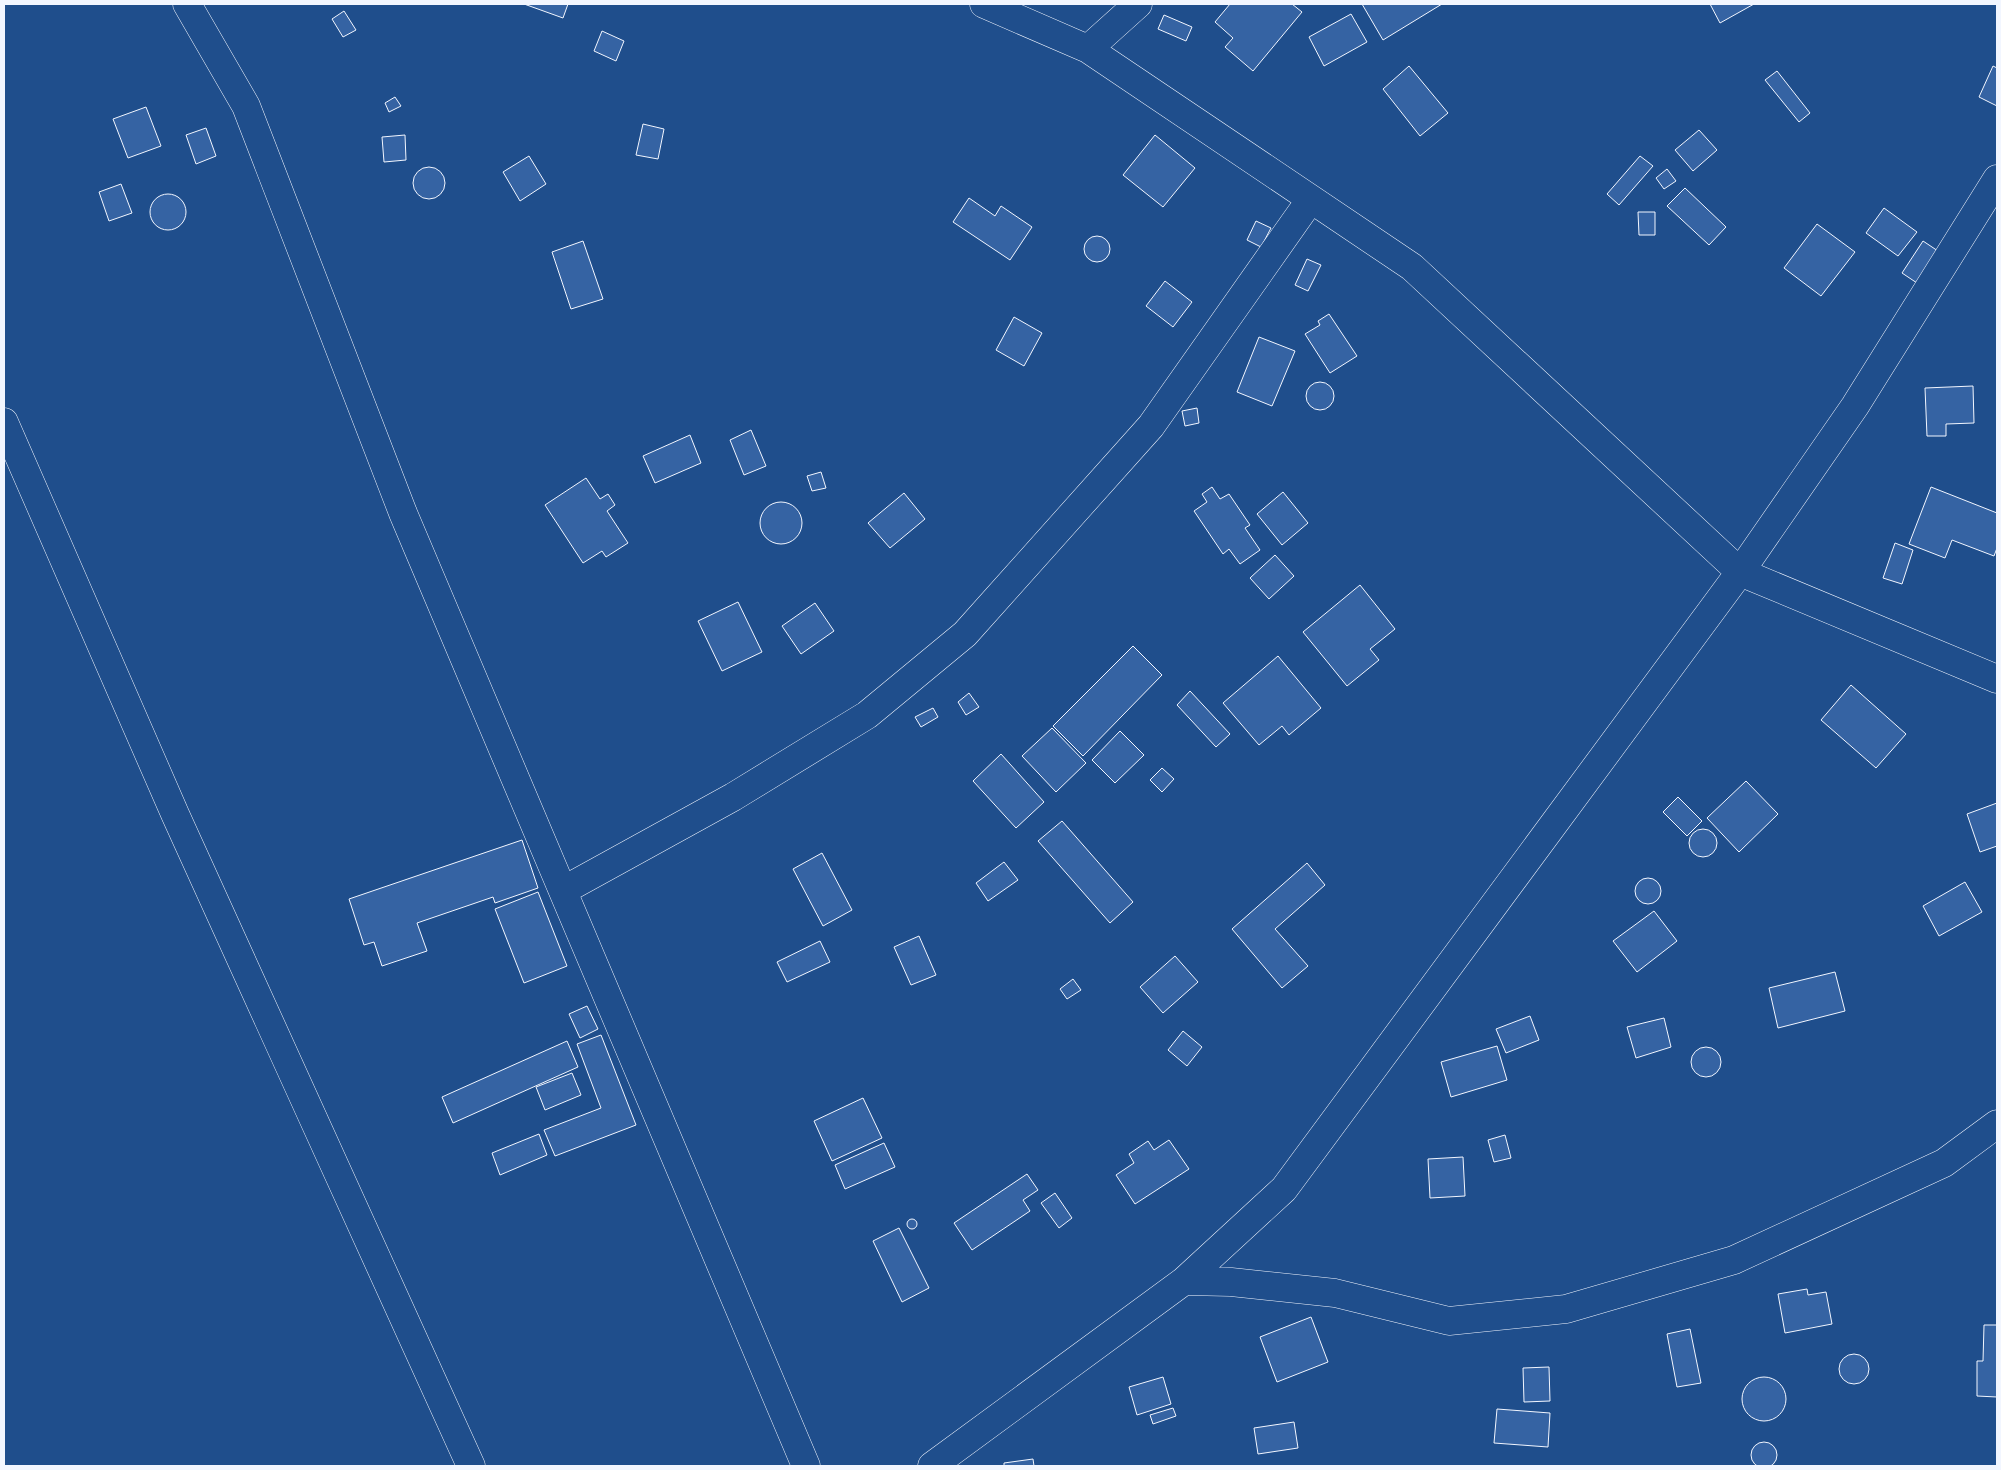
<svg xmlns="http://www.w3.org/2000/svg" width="2001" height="1470" viewBox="0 0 2001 1470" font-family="'Playfair Display',serif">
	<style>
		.building { fill: #3563a3; stroke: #f2f6ff }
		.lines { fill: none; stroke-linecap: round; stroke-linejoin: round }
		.street-casing { stroke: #f2f6ff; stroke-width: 29 }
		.highway-casing { stroke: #f2f6ff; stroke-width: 29 }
		.street { stroke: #1f4e8c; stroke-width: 28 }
		.highway { stroke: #1f4e8c; stroke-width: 28 }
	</style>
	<rect width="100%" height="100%" fill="#1f4e8c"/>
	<path class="building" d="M524 4H568L563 18Z
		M1230 4H1292L1302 12 1253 71 1225 47 1233 38 1215 22Z
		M1362 4H1442L1383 40Z
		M1710 4H1754L1720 23Z
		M344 11 356 30 343 37 332 19Z
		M1351 14 1367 42 1324 66 1309 37Z
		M1164 15 1192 27 1186 41 1158 29Z
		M602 31 624 41 616 61 594 51Z
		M1409 66 1448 113 1420 136 1383 89Z
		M1993 66 1997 68V106L1979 97Z
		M1777 71 1810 113 1799 122 1765 80Z
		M395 97 401 106 389 112 385 103Z
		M146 107 161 146 128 158 113 119Z
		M643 124 664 129 658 159 636 155Z
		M206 128 216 156 196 164 186 135Z
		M1699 130 1717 150 1693 171 1675 150Z
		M405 135 406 160 384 162 382 137Z
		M1155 135 1195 168 1163 207 1123 175Z
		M529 156 546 184 520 201 503 172Z
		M1640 156 1653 166 1619 205 1607 194Z
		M413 183a16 16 0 1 1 32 0a16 16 0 1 1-32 0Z
		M1667 169 1676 181 1664 189 1656 178Z
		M121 184 132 213 109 221 99 192Z
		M1685 188 1726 227 1709 245 1667 206Z
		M150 212a18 18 0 1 1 36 0a18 18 0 1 1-36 0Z
		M969 198 995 216 1001 206 1032 227 1010 260 953 222Z
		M1884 208 1917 232 1898 256 1866 233Z
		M1638 212H1655V235H1639Z
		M1256 221 1271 228 1261 247 1247 240Z
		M1817 224 1855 252 1821 296 1784 268Z
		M1084 249a13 13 0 1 1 26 0a13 13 0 1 1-26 0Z
		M583 241 603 299 571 309 552 252Z
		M1923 241 1941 253 1920 285 1902 273Z
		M1307 259 1321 265 1308 291 1295 285Z
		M1165 281 1192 302 1173 327 1146 306Z
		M1329 314 1357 356 1330 373 1305 334 1320 325 1318 321Z
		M1014 317 1042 333 1024 366 996 350Z
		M1259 337 1295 351 1272 406 1237 392Z
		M1306 396a14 14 0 1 1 28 0a14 14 0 1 1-28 0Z
		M1973 386 1974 423 1946 424V436H1927L1925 388Z
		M1197 408 1199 423 1185 426 1182 411Z
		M751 430 766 466 744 475 730 440Z
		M690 435 701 463 655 483 643 456Z
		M821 472 826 488 812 491 807 476Z
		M586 478 600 499 608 494 615 505 607 511 628 543 606 557 602 551 583 563 545 505Z
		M1212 487 1220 499 1229 494 1250 525 1245 528 1260 550 1240 564 1229 549 1223 554 1194 511 1207 502 1202 494Z
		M1931 487 1997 513V548L1994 556 1952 540 1945 558 1909 544Z
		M1283 492 1308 523 1282 545 1257 514Z
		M904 493 925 519 890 548 868 523Z
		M760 523a21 21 0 1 1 42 0a21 21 0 1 1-42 0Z
		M1895 543 1913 550 1902 584 1883 578Z
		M1275 555 1294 576 1269 599 1250 578Z
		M1360 585 1395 629 1370 649 1379 660 1347 686 1303 632Z
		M738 602 762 652 722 671 698 621Z
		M815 603 834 631 801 654 782 626Z
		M1133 646 1162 675 1083 756 1053 726Z
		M1278 656 1321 708 1289 735 1282 726 1259 745 1223 703Z
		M1851 685 1906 734 1876 768 1821 720Z
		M1190 691 1230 734 1216 747 1177 705Z
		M969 693 979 707 966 715 958 702Z
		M933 708 938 717 921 727 915 717Z
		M1052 728 1086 763 1056 792 1022 756Z
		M1120 731 1144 755 1115 783 1092 760Z
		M1001 754 1044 802 1016 828 973 781Z
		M1162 768 1174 779 1162 792 1150 780Z
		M1746 781 1778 814 1739 852 1707 818Z
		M1678 797 1702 821 1687 836 1663 812Z
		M1997 803V846L1980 852 1967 814Z
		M1062 821 1133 902 1110 923 1038 841Z
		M1689 843a14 14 0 1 1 28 0a14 14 0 1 1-28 0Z
		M522 840 538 888 495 903 493 897 417 923 427 951 382 966 374 942 364 945 349 899Z
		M822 853 852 910 823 926 793 869Z
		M1004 862 1018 880 988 901 976 883Z
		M1307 863 1325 885 1275 929 1308 966 1282 988 1232 929Z
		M1635 891a13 13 0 1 1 26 0a13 13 0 1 1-26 0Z
		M1965 882 1982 912 1939 936 1923 906Z
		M538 892 567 966 524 983 495 909Z
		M1654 911 1677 941 1637 972 1613 941Z
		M919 936 936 975 911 985 894 947Z
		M820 941 830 962 787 982 777 962Z
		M1175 956 1198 982 1163 1013 1140 987Z
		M1835 972 1845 1011 1778 1028 1769 988Z
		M1073 979 1081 990 1067 999 1060 989Z
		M587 1006 598 1029 580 1038 569 1014Z
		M1530 1016 1539 1040 1506 1053 1496 1029Z
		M1664 1018 1671 1047 1636 1058 1627 1027Z
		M1183 1031 1202 1047 1187 1066 1168 1050Z
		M601 1035 636 1125 555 1156 544 1130 601 1108 577 1044Z
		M567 1041 578 1067 453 1123 442 1097Z
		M1497 1046 1507 1080 1451 1097 1441 1062Z
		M1691 1062a15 15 0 1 1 30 0a15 15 0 1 1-30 0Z
		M572 1073 581 1095 545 1110 536 1087Z
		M863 1098 882 1138 832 1161 814 1121Z
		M539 1134 547 1155 500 1175 492 1153Z
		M1505 1135 1511 1158 1494 1162 1488 1140Z
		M1169 1140 1189 1169 1135 1204 1116 1175 1134 1163 1129 1154 1148 1141 1154 1150Z
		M884 1143 895 1167 845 1189 835 1165Z
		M1463 1157 1465 1196 1430 1198 1428 1159Z
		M1027 1174 1038 1190 1023 1200 1030 1211 972 1250 954 1223Z
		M1055 1193 1072 1218 1059 1228 1041 1203Z
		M907 1224a5 5 0 1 1 10 0a5 5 0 1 1-10 0Z
		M899 1228 929 1288 902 1302 873 1241Z
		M1807 1289 1808 1295 1826 1292 1832 1324 1785 1333 1778 1294Z
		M1311 1317 1328 1362 1277 1382 1260 1337Z
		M1984 1325H1997V1397L1977 1396V1361H1983Z
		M1690 1329 1701 1383 1677 1387 1667 1334Z
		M1839 1369a15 15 0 1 1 30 0a15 15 0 1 1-30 0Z
		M1549 1367 1550 1401 1524 1402 1523 1368Z
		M1742 1399a22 22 0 1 1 44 0a22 22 0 1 1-44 0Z
		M1163 1377 1171 1404 1137 1415 1129 1387Z
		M1173 1408 1176 1416 1153 1424 1150 1415Z
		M1497 1409 1550 1413 1548 1447 1494 1443Z
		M1294 1422 1298 1448 1258 1454 1254 1428Z
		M1751 1455a13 13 0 1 1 26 0a13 13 0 1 1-26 0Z
		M1033 1459 1034 1466H1004V1463Z"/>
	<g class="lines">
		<g class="street-casing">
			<path id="street" d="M187 4 246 106 403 513 806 1466
				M984 4 1088 49 1412 267 1740 572 1997 679
				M1088 49 1138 4
				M564 890 733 797 867 715 965 634 1151 426 1311 199
				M1184 1281 1231 1282 1335 1293 1449 1321 1566 1309 1734 1260 1944 1163 1997 1124
				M932 1466 1184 1281 1284 1189 1740 572 1855 406 1997 179"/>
		</g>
		<g class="highway-casing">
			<path id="highway" d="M4 422 175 814 471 1466"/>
		</g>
		<use href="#street" class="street"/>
		<use href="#highway" class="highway"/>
	</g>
	<rect width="2001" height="1470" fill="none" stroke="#f2f6ff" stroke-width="10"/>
</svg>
